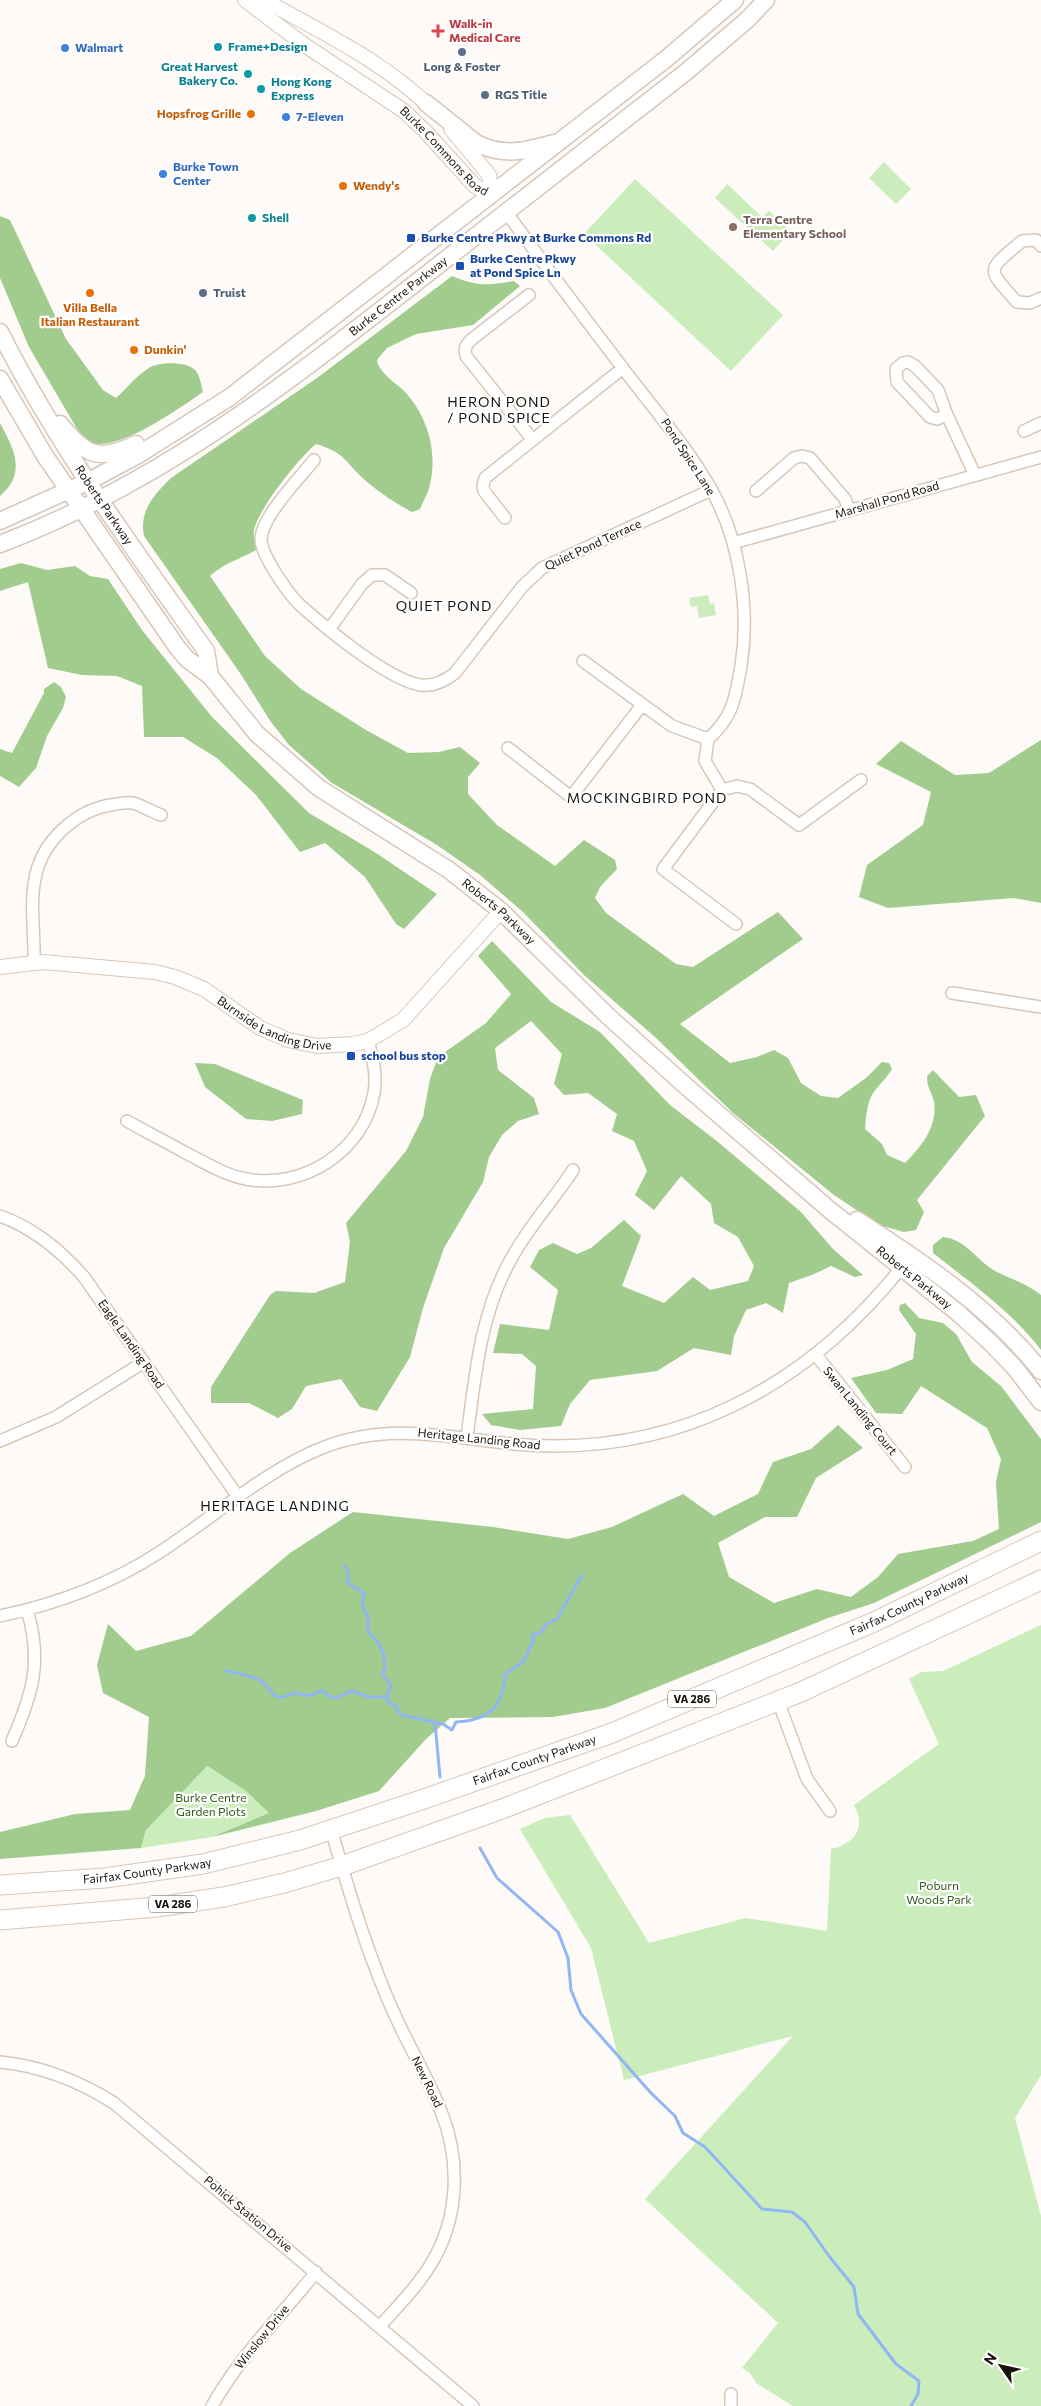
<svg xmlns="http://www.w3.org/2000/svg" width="1041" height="2406" viewBox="0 0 1041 2406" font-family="Commissioner,sans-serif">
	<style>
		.green { fill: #caedbb }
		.forest { fill: #a1cc8d }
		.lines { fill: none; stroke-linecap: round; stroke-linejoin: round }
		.stream { stroke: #91b6f4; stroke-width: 3 }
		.minor-casing { stroke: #d8c7b9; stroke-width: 14 }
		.tertiary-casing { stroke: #d8c7b9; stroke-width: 16 }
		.secondary-casing { stroke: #d8c7b9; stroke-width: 19 }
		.trunk-casing { stroke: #d8c7b9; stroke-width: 21 }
		.minor { stroke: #fff; stroke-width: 11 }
		.tertiary { stroke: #fff; stroke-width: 14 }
		.secondary { stroke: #fff; stroke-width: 16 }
		.trunk { stroke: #fff; stroke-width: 19 }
		.health-dot { fill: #e0444e; stroke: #fff; stroke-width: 2 }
		.culture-dot { fill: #0f9aa8; stroke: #fff; stroke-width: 2 }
		.shop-dot { fill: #3f7fe0; stroke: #fff; stroke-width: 2 }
		.service-dot { fill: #5c6f8a; stroke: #fff; stroke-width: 2 }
		.food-dot { fill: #e8710a; stroke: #fff; stroke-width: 2 }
		.education-dot { fill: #8d6e63; stroke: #fff; stroke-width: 2 }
		.transit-dot { fill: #1a4fb4; stroke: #fff; stroke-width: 2 }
		.labels { text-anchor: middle; stroke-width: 4.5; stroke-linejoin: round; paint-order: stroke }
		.shield { fill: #fff; stroke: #5d5956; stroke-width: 1 }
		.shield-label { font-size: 11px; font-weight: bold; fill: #18120d }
		.health-label { font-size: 12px; font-weight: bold; fill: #be3a42; stroke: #fff; text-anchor: start }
		.culture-label { font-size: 12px; font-weight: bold; fill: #0d838f; stroke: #fff; text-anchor: start }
		.shop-label { font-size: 12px; font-weight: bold; fill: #366cbe; stroke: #fff; text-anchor: start }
		.service-label { font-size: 12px; font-weight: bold; fill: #4e5e75; stroke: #fff; text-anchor: start }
		.food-label { font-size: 12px; font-weight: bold; fill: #c56008; stroke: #fff; text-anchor: start }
		.street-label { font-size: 12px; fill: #18120d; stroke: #fff }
		.education-label { font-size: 12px; font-weight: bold; fill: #785e54; stroke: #fff; text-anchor: start }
		.transit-label { font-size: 12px; font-weight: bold; fill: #164399; stroke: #fff; text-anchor: start }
		.park-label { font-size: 12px; fill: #325a1b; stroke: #fff }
		.neighbourhood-label { font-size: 14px; letter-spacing: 1px; fill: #18120d; stroke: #fff }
	</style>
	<rect width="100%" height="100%" fill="#fdfaf7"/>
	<path class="green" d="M884 162 911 189 896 204 869 178Z
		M635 179 783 315 731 371 584 234Z
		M727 184 762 217 769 211 791 231 773 251 715 198Z
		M708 595 710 604 714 603 716 615 699 618 697 606 691 607 689 598Z
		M1041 1625V2075L1015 2118 1041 2216V2406H793L756 2383 750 2373 742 2368 778 2323 645 2199 793 2036 624 2080 591 1948 520 1829 545 1818 570 1815 649 1943 746 1918 827 1931 831 1849C854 1844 867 1828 854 1805L939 1744 909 1679 922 1672 943 1671Z
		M206 1766 246 1791 269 1813 212 1837 141 1848 146 1830Z"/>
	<path class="forest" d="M0 216 10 220 66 339 103 390 116 398C127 388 136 376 149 368 158 362 186 361 195 370 200 375 201 385 203 392 181 407 120 451 93 443 89 441 84 436 80 434L29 347 0 278Z
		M452 276C475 286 489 286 514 281L520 286 473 325 416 334 387 348 377 360C379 373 395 382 404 391 427 415 438 451 430 484 429 492 423 501 420 509L412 512C395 503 380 493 366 481 344 462 348 454 316 444 298 459 259 508 254 530 253 536 255 544 256 550 238 560 226 562 210 576L265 656 301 689 366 730 408 753 439 752 460 747 480 763 468 777V794L497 825 555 866 584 840 615 860 617 869 600 887 595 898 606 913 676 964 693 967 778 912 803 939 680 1024 730 1063 757 1057 774 1050 788 1058 801 1083 821 1096 838 1098 866 1078 882 1062 889 1063 892 1069C887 1077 883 1081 877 1088 867 1098 866 1116 865 1129L882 1144 887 1155 905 1163C921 1147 938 1126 934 1102 932 1092 927 1089 927 1076L933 1070 959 1097 976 1095 985 1116 917 1200 924 1212 916 1230 904 1232 879 1225 834 1195 733 1113 655 1037 584 975 523 912 480 875 437 845 332 783 289 745 271 722 240 673 144 536C139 510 154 495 171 478L317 378Z
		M0 423C14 449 27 473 0 496Z
		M21 563 47 570 75 566 90 576 108 579 142 630 212 717 309 813 373 851 437 894 404 929 396 924 365 877 325 843 300 852 256 795 217 758 183 737H144L142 686 117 676 82 675 48 668 28 582 0 591V569Z
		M54 682 61 687 66 697 63 708 47 736 36 768 19 787 0 776V749L12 753 44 693V689Z
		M1041 740V903L1014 898 888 908 859 897 867 865 923 825 931 792 876 764 901 741 955 775 989 773Z
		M492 941 551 1002 600 1032 670 1105 718 1142 801 1212 833 1249 863 1275 855 1277 831 1266 812 1275 789 1283 783 1313 766 1303 746 1310 734 1336 731 1355 694 1348 657 1371 590 1380 570 1404 561 1426 520 1430 491 1425 482 1414 533 1409 536 1366 522 1354 493 1353 500 1324 549 1330 558 1290 530 1267 539 1250 553 1243 577 1254 591 1248 624 1220 641 1236 622 1286 664 1303 693 1277 710 1290 748 1281 754 1266 738 1237 714 1223 711 1204 681 1176 654 1210 635 1195 647 1171 634 1141 612 1131 617 1114 588 1093 564 1095 554 1084 562 1054 531 1021 495 1048 498 1070 534 1098 539 1114 518 1121 502 1135 489 1157 483 1182 444 1248 423 1308 410 1357 377 1411 360 1407 341 1379 306 1386 292 1409 278 1418 249 1403H211V1387L270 1295 276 1291 314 1293 345 1282 350 1242 346 1223 406 1151 423 1117 430 1079 438 1057 486 1023 511 994 478 956Z
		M195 1063 215 1064 303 1100 302 1114 272 1121 246 1119 205 1087Z
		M943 1237C967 1240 976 1260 995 1271 1011 1279 1027 1284 1041 1295V1350C1012 1312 971 1283 933 1253V1245Z
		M905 1303 919 1318 943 1323 956 1334 972 1362 1001 1386 1041 1439V1522L874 1603 828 1618 605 1708 553 1717 450 1718 426 1739 379 1791 316 1811 212 1837 269 1813 246 1791 207 1766 146 1830 141 1848 0 1859V1832L75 1814 130 1810 145 1776 149 1717 103 1693 97 1665 108 1624 136 1651 191 1636 290 1553 353 1512 493 1527 568 1539 612 1527 683 1494 714 1516 758 1494 773 1462 811 1449 838 1425 863 1448 816 1478 797 1517H765L718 1543 729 1577 774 1603 817 1589 851 1597 878 1577 898 1554 973 1541 999 1529 996 1482 1001 1459 987 1428 921 1386 902 1414 876 1413 851 1378 887 1370 913 1359 916 1334 899 1310 900 1305Z"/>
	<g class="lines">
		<path class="stream" d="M344 1565 348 1571V1583L365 1594 362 1602 364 1610 368 1616V1632L377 1641 384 1655 385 1669 382 1674 391 1685 387 1697 388 1703 396 1705 398 1712 402 1715 443 1724 452 1730 456 1722C490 1720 503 1707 505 1674L523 1662 533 1641V1634L540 1633 547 1624 557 1619 582 1575
			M226 1671C234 1672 260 1678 264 1683 274 1694 275 1703 293 1693 305 1695 310 1698 321 1690 337 1703 336 1697 352 1691L369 1697H387
			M435 1723 440 1777
			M480 1848 497 1878 558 1932 568 1958 571 1990 581 2014 651 2093 675 2116 683 2133 705 2147 762 2209 792 2212 805 2222 829 2256 854 2287 858 2314 896 2364 919 2381 918 2394 911 2406"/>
		<g class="minor-casing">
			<path id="minor" d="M506 212C544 264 583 316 622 367 652 407 686 445 711 489 740 540 750 609 741 666 735 698 734 716 708 739
				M1041 246 1036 240 1022 241C987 271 985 267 1017 302L1030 303 1041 298
				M529 295 472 339C466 345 464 348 466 356L532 439
				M947 415 937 419 930 417 897 382 896 369 903 363 908 362 915 366 938 390 947 415 975 475
				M1024 431 1041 423
				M314 460C299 479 263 515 261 538 260 554 289 595 301 606 327 629 387 679 420 685 434 687 445 681 455 673L522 587 542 568 711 490
				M756 491 794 458 802 456 810 458 845 499 849 510
				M505 518 484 491 483 486 485 478 623 368
				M733 543 1041 457
				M330 628 362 584 372 575H385L411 593
				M583 661 672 726 708 739
				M708 739 705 761 722 790 737 786 750 789 799 825 861 780
				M508 748 571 797 642 705
				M722 790 663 869 736 924
				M34 962C35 934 29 902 36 874 44 840 76 811 110 805 117 804 126 802 133 803 143 806 152 812 161 815
				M952 993 1041 1007
				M127 1121C146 1132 165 1141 184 1152 204 1162 224 1175 246 1179 303 1190 364 1151 374 1093 377 1075 373 1058 368 1041
				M0 1216C34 1228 60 1250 84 1277L239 1498
				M816 1355 905 1467
				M467 1437C475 1377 480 1315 510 1261 527 1228 553 1201 573 1170
				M0 1441 56 1417 144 1362
				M0 1616C57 1604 111 1584 160 1552 211 1519 266 1470 322 1448 387 1422 447 1437 513 1444 675 1459 808 1387 906 1262
				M778 1701 807 1779 830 1811
				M12 1741C32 1695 43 1661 27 1610
				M331 1829C350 1895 369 1960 398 2022 412 2052 429 2080 441 2111 461 2161 459 2218 431 2264 417 2287 398 2306 380 2326
				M0 2062C41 2066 79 2081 114 2103L473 2406
				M731 2394V2406
				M212 2406C240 2356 281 2316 316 2272"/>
		</g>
		<g class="tertiary-casing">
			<g id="tertiary">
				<path id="s1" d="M245 0 303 44 404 111 425 131 475 186 492 195"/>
				<path d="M264 0C323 33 385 62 433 110"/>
				<path d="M451 129 489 175 492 195"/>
				<path id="s2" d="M0 967 43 962 155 972 175 977 204 989 260 1028 288 1040 317 1046 352 1044 368 1041 403 1020 501 911"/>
			</g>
		</g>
		<g class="secondary-casing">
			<g id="secondary">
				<path d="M426 103 476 143C503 157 526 151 554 143"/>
				<path id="s3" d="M0 332C57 445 132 547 206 651L210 676"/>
				<path id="s4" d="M0 379 45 456 177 647 187 659 210 676 257 734 319 788 449 870 501 911 609 1017 688 1088 831 1211 957 1312 991 1343 1015 1368 1041 1402"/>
				<path d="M60 424C86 456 98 462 136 444"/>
				<path d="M0 521 87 482 138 455 230 397 666 59 735 0"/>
				<path id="s5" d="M0 544C159 484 285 385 418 281 507 211 597 142 686 72L747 20 766 0"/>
				<path d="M857 1220C924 1263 991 1308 1041 1371"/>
			</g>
		</g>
		<g class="trunk-casing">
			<g id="trunk">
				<path id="s6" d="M0 1885 105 1878 203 1864 300 1840 424 1799 612 1733 874 1622 1041 1541"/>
				<path d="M0 1920 157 1907 224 1897 284 1883 342 1866 502 1809 801 1692 1041 1580"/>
			</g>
		</g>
		<use href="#minor" class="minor"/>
		<use href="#tertiary" class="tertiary"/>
		<use href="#secondary" class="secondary"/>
		<use href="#trunk" class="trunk"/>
	</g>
	<path class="health-dot" d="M435.5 23.5h5v5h5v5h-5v5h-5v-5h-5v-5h5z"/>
	<g class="culture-dot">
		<circle cx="218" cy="47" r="5"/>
		<circle cx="248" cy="74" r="5"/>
		<circle cx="261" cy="89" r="5"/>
		<circle cx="252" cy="218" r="5"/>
	</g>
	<g class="shop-dot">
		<circle cx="65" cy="48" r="5"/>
		<circle cx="286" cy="117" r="5"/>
		<circle cx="163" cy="174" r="5"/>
	</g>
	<g class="service-dot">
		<circle cx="462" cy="52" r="5"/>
		<circle cx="485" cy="95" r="5"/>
		<circle cx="203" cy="293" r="5"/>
	</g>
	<g class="food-dot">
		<circle cx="251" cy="114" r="5"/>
		<circle cx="343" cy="186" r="5"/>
		<circle cx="90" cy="293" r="5"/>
		<circle cx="134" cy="350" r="5"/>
	</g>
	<circle class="education-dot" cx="733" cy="227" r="5"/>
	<g class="transit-dot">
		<rect x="406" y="233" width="10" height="10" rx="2.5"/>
		<rect x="455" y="261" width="10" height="10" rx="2.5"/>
		<rect x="346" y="1051" width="10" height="10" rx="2.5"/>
	</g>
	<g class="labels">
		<g class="shield">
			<rect x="668" y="1690.5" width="48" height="17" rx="4"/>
			<rect x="149" y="1895.5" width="48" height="17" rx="4"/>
		</g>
		<g class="shield-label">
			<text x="692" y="1703">VA 286</text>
			<text x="173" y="1908">VA 286</text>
		</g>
		<g class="health-label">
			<text x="449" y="28">Walk-in<tspan x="449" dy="14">Medical Care</tspan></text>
		</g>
		<g class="culture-label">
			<text x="228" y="51">Frame+Design</text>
			<text x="238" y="71" text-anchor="end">Great Harvest<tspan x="238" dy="14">Bakery Co.</tspan></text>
			<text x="271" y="86">Hong Kong<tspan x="271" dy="14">Express</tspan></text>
			<text x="262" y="222">Shell</text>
		</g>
		<g class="shop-label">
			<text x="75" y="52">Walmart</text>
			<text x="296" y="121">7-Eleven</text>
			<text x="173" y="171">Burke Town<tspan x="173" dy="14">Center</tspan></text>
		</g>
		<g class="service-label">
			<text x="462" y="71" text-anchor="middle">Long &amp; Foster</text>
			<text x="495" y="99">RGS Title</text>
			<text x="213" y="297">Truist</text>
		</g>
		<g class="food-label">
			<text x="241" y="118" text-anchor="end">Hopsfrog Grille</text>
			<text x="353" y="190">Wendy's</text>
			<text x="90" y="312" text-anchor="middle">Villa Bella<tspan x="90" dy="14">Italian Restaurant</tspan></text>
			<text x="144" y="354">Dunkin'</text>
		</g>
		<g class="street-label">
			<text dy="4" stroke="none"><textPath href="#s1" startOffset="251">Burke Commons Road</textPath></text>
			<text dy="4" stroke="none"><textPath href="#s5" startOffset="471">Burke Centre Parkway</textPath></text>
			<text transform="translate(688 457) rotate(57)" y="4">Pond Spice Lane</text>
			<text transform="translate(887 500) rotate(-16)" y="4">Marshall Pond Road</text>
			<text dy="4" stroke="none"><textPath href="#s3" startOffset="202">Roberts Parkway</textPath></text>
			<text transform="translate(593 545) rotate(-25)" y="4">Quiet Pond Terrace</text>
			<text dy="4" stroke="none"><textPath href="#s4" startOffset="741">Roberts Parkway</textPath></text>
			<text dy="4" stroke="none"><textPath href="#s2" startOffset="288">Burnside Landing Drive</textPath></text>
			<text dy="4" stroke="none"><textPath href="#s4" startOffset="1295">Roberts Parkway</textPath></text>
			<text transform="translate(131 1344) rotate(55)" y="4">Eagle Landing Road</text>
			<text transform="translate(860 1411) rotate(51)" y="4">Swan Landing Court</text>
			<text transform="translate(479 1439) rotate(6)" y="4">Heritage Landing Road</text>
			<text dy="4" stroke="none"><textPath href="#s6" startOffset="958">Fairfax County Parkway</textPath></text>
			<text dy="4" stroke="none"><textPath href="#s6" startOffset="552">Fairfax County Parkway</textPath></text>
			<text dy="4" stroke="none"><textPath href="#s6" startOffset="148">Fairfax County Parkway</textPath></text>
			<text transform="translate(427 2082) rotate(64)" y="4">New Road</text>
			<text transform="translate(248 2214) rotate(40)" y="4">Pohick Station Drive</text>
			<text transform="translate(262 2337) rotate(-51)" y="4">Winslow Drive</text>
		</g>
		<g class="education-label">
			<text x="743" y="224">Terra Centre<tspan x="743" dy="14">Elementary School</tspan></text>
		</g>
		<g class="transit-label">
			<text x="421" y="242">Burke Centre Pkwy at Burke Commons Rd</text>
			<text x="470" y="263">Burke Centre Pkwy<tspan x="470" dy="14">at Pond Spice Ln</tspan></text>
			<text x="361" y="1060">school bus stop</text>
		</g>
		<g class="park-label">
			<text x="211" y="1802">Burke Centre<tspan x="211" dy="14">Garden Plots</tspan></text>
			<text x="939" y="1890">Poburn<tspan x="939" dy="14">Woods Park</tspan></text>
		</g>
		<g class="neighbourhood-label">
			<text x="499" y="407">HERON POND<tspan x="499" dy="16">/ POND SPICE</tspan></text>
			<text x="444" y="611">QUIET POND</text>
			<text x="647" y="803">MOCKINGBIRD POND</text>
			<text x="275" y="1511">HERITAGE LANDING</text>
		</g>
	</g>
	<g transform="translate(1001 2366) rotate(304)" stroke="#ffffff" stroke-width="4" paint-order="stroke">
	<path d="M0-4L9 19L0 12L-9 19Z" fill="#18120d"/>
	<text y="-8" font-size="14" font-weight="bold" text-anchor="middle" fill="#18120d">N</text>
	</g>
</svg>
